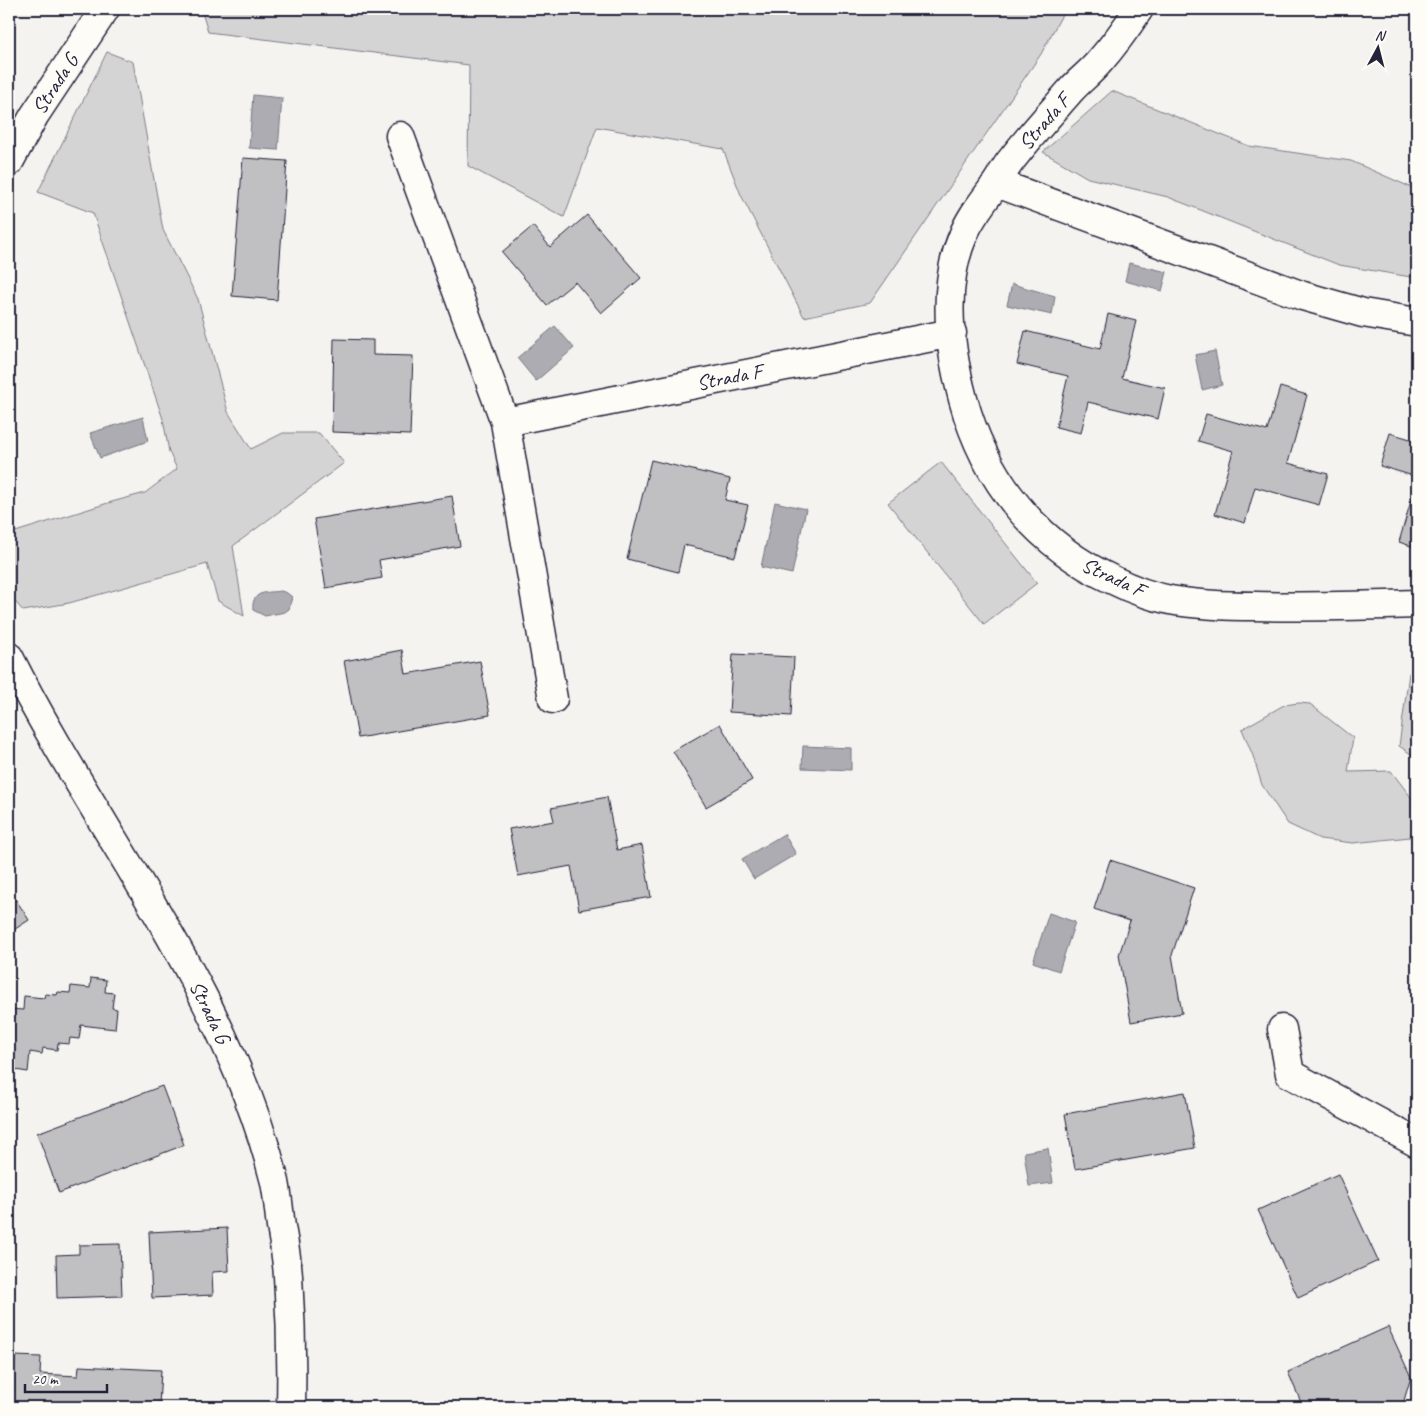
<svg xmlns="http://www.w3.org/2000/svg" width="1426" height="1416" viewBox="0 0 1426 1416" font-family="Caveat,sans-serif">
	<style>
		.green { fill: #d5d4d5; stroke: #7c7b88 }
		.water { fill: #acacb2; stroke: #757582 }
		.building { fill: #c0bfc2; stroke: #22223b }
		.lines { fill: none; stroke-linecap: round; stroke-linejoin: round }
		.minor-casing { stroke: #22223b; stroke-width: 31 }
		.minor { stroke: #fdfcf7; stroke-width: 28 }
		.labels { text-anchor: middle; stroke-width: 4.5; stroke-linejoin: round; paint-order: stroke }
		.street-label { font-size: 21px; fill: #22223b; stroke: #fdfcf7 }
	</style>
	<rect width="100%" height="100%" fill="#f4f3ef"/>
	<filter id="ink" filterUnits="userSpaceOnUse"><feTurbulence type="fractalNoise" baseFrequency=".02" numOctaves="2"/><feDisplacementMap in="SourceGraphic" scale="10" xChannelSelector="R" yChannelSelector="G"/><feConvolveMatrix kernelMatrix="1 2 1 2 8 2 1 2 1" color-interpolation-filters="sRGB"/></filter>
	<g filter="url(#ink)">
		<path class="green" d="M201 9H1065L1041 54 870 303 804 317 741 195 723 149 597 127 564 217 468 166 469 65 208 32Z
			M107 52 133 62 163 230 198 299 228 412 251 449 283 433H319L344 463 233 546 244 616 218 601 207 564 69 603 23 611 9 594V534L108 503 145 493 177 469 169 452 163 419 93 213 38 192Z
			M1112 91 1249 146 1351 161 1417 190V278L1339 265 1168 197 1088 178 1043 152Z
			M941 462 1037 583 984 624 888 503Z
			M1417 671V758L1399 746 1409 673Z
			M1299 703 1310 704 1353 738 1348 772 1391 771 1417 805V813L1410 837 1353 843 1320 839 1288 824 1262 785 1253 756 1242 729 1284 705Z"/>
		<path class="water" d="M253 95 282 98 278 150 249 148Z
			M1129 263 1167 272 1162 291 1125 281Z
			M1012 284 1055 296 1052 315 1007 305Z
			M555 326 574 348 536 381 517 358Z
			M1215 351 1222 385 1202 390 1195 355Z
			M143 417 148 441 100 458 90 433Z
			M775 502 806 509 792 574 761 567Z
			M281 591 287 593 292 597 289 609 285 612 265 616 253 610C251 590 267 593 281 591Z
			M803 746 851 748V770L802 768Z
			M784 834 796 854 754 879 742 859Z
			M1049 913 1075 922 1059 971 1033 962Z
			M1048 1148 1053 1183 1029 1186 1024 1152Z"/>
		<path class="building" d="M243 158 287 161 277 300 232 296Z
			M587 215 641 278 601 313 575 282 547 305 502 252 533 226 550 247Z
			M1108 314 1136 321 1122 378 1165 388 1158 419 1088 402 1081 433 1056 427 1068 376 1017 364 1025 331 1100 349Z
			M334 339 373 340V355L413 356 410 435 332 432Z
			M1280 387 1307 395 1288 463 1328 474 1319 505 1255 487 1245 523 1215 514 1233 451 1198 441 1206 414 1267 431Z
			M1390 433 1417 441V477L1380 466Z
			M651 460 730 479 725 500 748 505 735 557 684 545 678 572 627 559Z
			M1417 480V548L1399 542Z
			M452 496 460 546 379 560 382 578 326 588 314 519Z
			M402 650 406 674 480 661 490 715 358 738 344 661Z
			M733 654 794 657 791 716 729 712Z
			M720 724 752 780 706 807 673 751Z
			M607 797 617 850 642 845 651 897 579 910 571 866 518 876 509 829 554 821 551 808Z
			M1110 860 1194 888 1172 955 1182 1013 1131 1022 1119 955 1130 921 1094 909Z
			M9 889 29 920 9 933Z
			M91 978 106 980 105 992 114 993 112 1008 117 1009 115 1029 81 1025 79 1039 70 1038 69 1044 58 1043 57 1050 43 1048 42 1054 30 1052 28 1072 9 1069V1009L23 1010 24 996 44 998 45 994 57 995 58 992 70 993 71 986 90 988Z
			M162 1086 184 1145 59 1193 37 1133Z
			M1185 1092 1195 1148 1075 1169 1065 1114Z
			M1338 1174 1378 1261 1298 1298 1258 1210Z
			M227 1228 229 1271 212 1272 213 1295 152 1298 149 1232Z
			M120 1244 122 1296 57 1298 56 1255 79 1254V1245Z
			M1388 1327 1411 1377 1402 1407H1328L1329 1404 1321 1407H1303L1288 1372Z
			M15 1356 41 1357 40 1374 78 1376 79 1366 161 1370 159 1407H13Z"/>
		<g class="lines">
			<g class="minor-casing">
				<path id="minor" d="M1139 9C1127 27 1114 45 1100 61 1091 72 1080 80 1071 90 1051 113 1027 139 1009 163 1004 170 1000 178 995 185 984 201 970 217 963 236 941 287 949 347 963 399 985 480 1037 545 1113 580 1131 589 1150 596 1170 600 1198 605 1227 606 1256 606 1309 607 1363 606 1417 604
					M400 136 505 422 553 699
					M9 162 34 116 105 9
					M997 183 1303 296 1363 313 1417 322
					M505 422 952 333
					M9 657C97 832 227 989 275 1182 278 1197 279 1212 281 1227 284 1243 287 1260 288 1276 291 1319 292 1364 291 1407
					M1282 1029 1290 1074 1417 1143"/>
			</g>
			<use href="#minor" class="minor"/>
		</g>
	</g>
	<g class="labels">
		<g class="street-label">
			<text transform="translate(55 84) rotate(-57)" y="7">Strada G</text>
			<text transform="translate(1044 122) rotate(-49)" y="7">Strada F</text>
			<text transform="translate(729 377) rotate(-11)" y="7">Strada F</text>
			<text transform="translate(1113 577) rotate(25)" y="7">Strada F</text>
			<text transform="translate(210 1012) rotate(64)" y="7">Strada G</text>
		</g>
	</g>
	<rect width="1426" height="1416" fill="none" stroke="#fdfcf7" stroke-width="30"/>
	<rect x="15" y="15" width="1396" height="1386" fill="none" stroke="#22223b" stroke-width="2" filter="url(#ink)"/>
	<g transform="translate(1378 48) rotate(7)" stroke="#fdfcf7" stroke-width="4" paint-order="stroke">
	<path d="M0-4L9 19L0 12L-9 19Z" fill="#22223b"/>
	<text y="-8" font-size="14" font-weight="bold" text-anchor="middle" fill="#22223b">N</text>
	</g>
	<path d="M25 1384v8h82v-8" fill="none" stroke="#22223b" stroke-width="2.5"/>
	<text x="32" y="1384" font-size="15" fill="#22223b" stroke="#fdfcf7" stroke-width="4" paint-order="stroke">20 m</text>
</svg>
